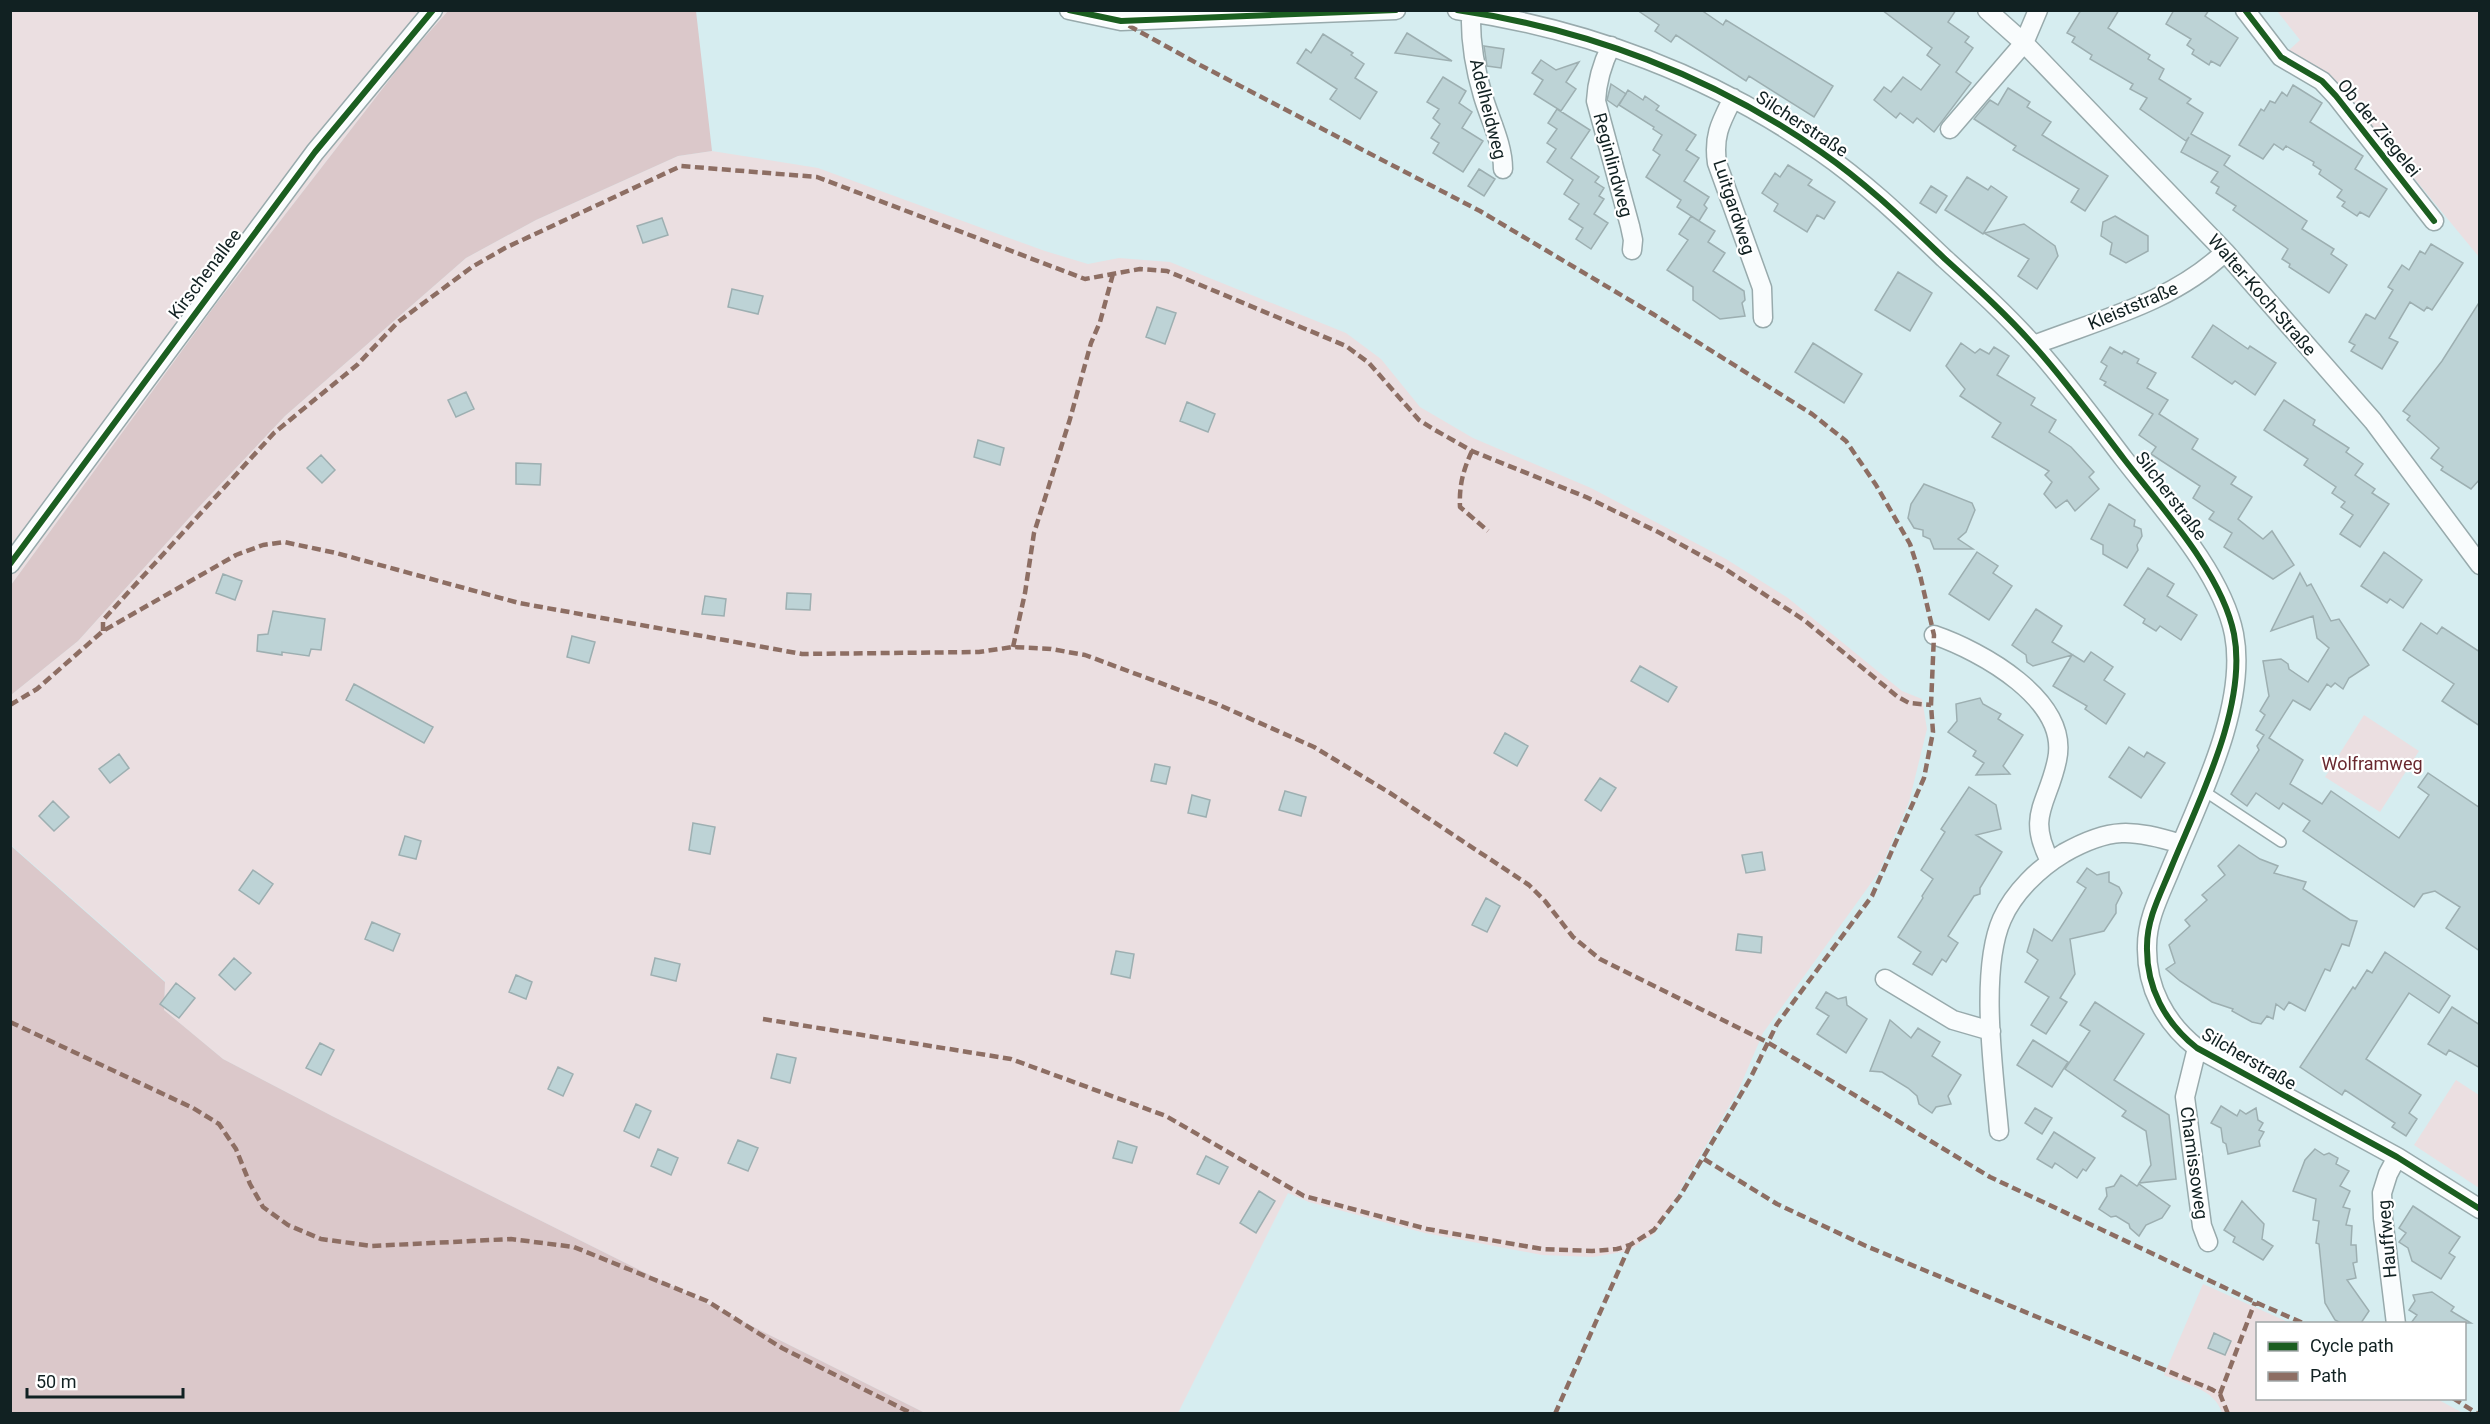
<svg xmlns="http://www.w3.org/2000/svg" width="2490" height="1424" viewBox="0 0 2490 1424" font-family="Roboto,sans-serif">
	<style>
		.green { fill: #ebdfe1 }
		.forest { fill: #dbc8ca }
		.building { fill: #bdd3d6; stroke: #9dafb1; stroke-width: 1.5 }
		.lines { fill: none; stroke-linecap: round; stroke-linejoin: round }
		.service-casing { stroke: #98aaac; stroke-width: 12 }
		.minor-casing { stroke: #98aaac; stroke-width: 21 }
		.service { stroke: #f9fcfd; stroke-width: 9 }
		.minor { stroke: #f9fcfd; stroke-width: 18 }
		.quiet { stroke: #8d6e63; stroke-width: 4.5; stroke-dasharray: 9 4.5; stroke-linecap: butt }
		.cycleway-casing { stroke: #fff; stroke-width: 10 }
		.cycleway { stroke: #1b5e20; stroke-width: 6 }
		.labels { text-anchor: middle; stroke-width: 4.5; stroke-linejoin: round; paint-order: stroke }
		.street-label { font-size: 18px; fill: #112122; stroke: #fff }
		.park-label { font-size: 18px; fill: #69282f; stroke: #fff }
	</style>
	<rect width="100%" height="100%" fill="#d6edf0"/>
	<path class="green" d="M10 11H448L407 57 216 304 11 585Z
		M2277 11H2479V257L2330 76 2288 51 2300 40Z
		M712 151 818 168 1045 251 1088 264 1119 258 1170 262 1346 333 1381 359 1420 407 1473 438 1591 488 1726 559 1788 598 1902 691 1922 699 1927 729 1909 802 1879 872 1763 1033 1738 1091 1654 1234 1628 1251 1593 1257 1542 1255 1425 1233 1309 1202 1288 1193 1178 1413H925L332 1116 223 1059 164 1010 165 981 11 845V695L78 641 199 507 285 416 466 258 536 220 678 156Z
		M2364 715 2419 751 2380 812 2325 777Z
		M2456 1080 2479 1095V1188L2414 1145Z
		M2203 1284 2290 1323 2258 1324V1398L2437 1399 2463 1413H2222C2215 1389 2185 1384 2164 1375Z"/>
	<path class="forest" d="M448 11H696L712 151 678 156 536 220 466 258 285 416 199 507 78 641 11 695V585L216 304 407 57Z
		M10 845 165 982 164 1010 223 1059 332 1116 925 1413H11Z"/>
	<path class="building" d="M1637 10H1701L1723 25 1726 20 1833 86 1814 117 1749 76 1746 81 1676 35 1671 42 1655 31 1659 25Z
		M1882 10H1956L1948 22 1969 37 1965 42 1973 48 1956 72 1971 83 1934 132 1917 118 1913 123 1900 113 1896 118 1874 100 1884 87 1891 92 1903 77 1921 90 1940 65 1927 55 1932 48Z
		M2081 10H2119L2108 28 2150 55 2148 59 2164 69 2159 79 2191 99 2187 103 2203 113 2191 134 2230 156 2224 165 2307 221 2302 229 2334 249 2331 254 2347 265 2329 293 2289 267 2290 264 2282 259 2288 249 2233 210 2236 206 2216 193 2219 187 2211 182 2218 172 2181 152 2189 137 2186 141 2140 109 2147 98 2130 89 2133 84 2090 59 2092 55 2072 42 2075 37 2067 33Z
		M2174 10H2209L2205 16 2238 38 2220 66 2211 61 2209 65 2192 54 2194 50 2187 45 2191 39 2166 24Z
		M1407 33 1452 61 1395 53Z
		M1323 34 1353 53 1351 55 1364 64 1355 78 1377 92 1360 119 1330 99 1337 89 1297 63 1306 49 1311 53Z
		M1484 46 1504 49 1501 68 1487 66Z
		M1541 60 1556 70 1579 62 1566 82 1576 89 1561 111 1534 94 1543 80 1532 73Z
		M1443 77 1466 91 1459 103 1472 112 1462 128 1483 141 1463 172 1433 153 1439 143 1431 138 1440 124 1433 118 1439 109 1427 102Z
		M1611 84 1626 94 1617 107 1607 100Z
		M2293 85 2322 103 2310 122 2363 156 2355 169 2387 189 2369 217 2360 212 2357 216 2342 206 2345 202 2337 197 2342 190 2319 174 2321 170 2313 165 2314 162 2286 146 2283 150 2274 144 2263 159 2239 145 2261 109 2264 111 2270 101 2275 103 2282 92 2287 96Z
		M2008 88 2030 102 2027 107 2051 122 2042 135 2108 176 2085 211 2071 202 2079 189 2013 150 2016 146 1974 119 1990 100 1998 105Z
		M1628 90 1643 100 1645 96 1659 106 1656 110 1696 135 1686 150 1699 158 1684 181 1709 197 1704 205 1707 208 1699 221 1677 207 1681 200 1646 177 1660 155 1653 150 1662 135 1653 129 1654 127 1619 105Z
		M1557 109 1590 130 1571 158 1599 177 1595 182 1604 188 1599 196 1604 199 1594 214 1608 223 1591 249 1576 239 1583 228 1569 219 1579 204 1564 194 1573 180 1547 162 1556 149 1547 143 1557 129 1548 123Z
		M1788 165 1812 180 1808 185 1835 202 1824 219 1817 215 1807 232 1774 211 1778 204 1762 193 1775 173 1780 177Z
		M1479 169 1495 179 1484 196 1468 186Z
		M1967 177 1988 190 1991 186 2007 197 1983 234 1945 210Z
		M1931 186 1947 196 1936 213 1920 203Z
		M1691 216 1715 231 1708 242 1725 253 1713 271 1744 291 1745 300 1742 303 1745 316 1720 319 1693 300V287L1667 270 1688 240 1679 234Z
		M2115 216 2148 236V251L2126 263 2110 254 2112 243 2101 236 2103 222Z
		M662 218 668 235 643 243 637 226Z
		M2024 224 2055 246 2058 256 2037 289 2018 276 2029 259 1984 233Z
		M2431 244 2463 263 2432 310 2427 307 2424 311 2410 302 2389 338 2398 342 2382 369 2351 351 2355 345 2349 342 2366 314 2375 319 2393 290 2388 287 2402 265 2409 270 2420 251 2425 254Z
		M1898 272 1932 293 1910 331 1875 310Z
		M732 289 763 296 758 314 728 307Z
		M2480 301V479L2471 489 2441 470 2443 467 2431 458 2439 448 2407 420 2410 416 2403 411 2442 361Z
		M1157 307 1176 313 1165 344 1146 337Z
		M2213 325 2248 349 2250 346 2276 363 2255 395 2235 381 2232 384 2192 357Z
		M1813 343 1862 374 1844 403 1795 372Z
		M1961 343 1975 353 1980 349 1989 354 1994 347 2009 356 1997 375 2035 398 2031 405 2056 420 2049 432 2071 447 2094 472 2089 477 2099 489 2075 511 2067 500 2056 508 2044 494 2052 482 2045 475 2049 471 1992 437 2001 423 1960 396 1965 389 1946 366Z
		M2110 347 2122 354 2124 351 2139 359 2137 363 2156 373 2147 388 2168 400 2159 414 2198 439 2192 449 2236 477 2231 484 2252 497 2238 519 2263 539 2272 531 2294 565 2273 579 2224 547 2232 533 2209 519 2214 512 2193 498 2200 486 2151 454 2156 447 2139 435 2153 414 2104 385 2106 382 2100 379 2107 366 2101 362Z
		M466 392 474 409 456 417 448 400Z
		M2284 400 2315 420 2313 425 2349 448 2346 452 2363 464 2355 475 2375 489 2372 493 2389 504 2360 547 2340 534 2353 515 2341 507 2345 502 2332 493 2336 487 2304 465 2308 459 2264 430Z
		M1187 402 1215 414 1208 432 1180 421Z
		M978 440 1004 448 1000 465 974 457Z
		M321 455 335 470 322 483 307 468Z
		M516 463 541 464 540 485 516 484Z
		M1924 484 1972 503 1975 510 1966 532 1958 539 1973 549H1934L1930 539 1923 536V530L1914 528 1908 518 1911 504Z
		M2109 504 2135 520 2134 526 2141 529 2142 536 2137 545 2138 550 2127 568 2103 554V545L2091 539Z
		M1977 552 1998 566 1993 573 2012 586 1989 620 1949 594Z
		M2384 552 2422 580 2403 608 2390 599 2387 603 2361 586Z
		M2148 568 2174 584 2167 596 2197 615 2181 640 2160 626 2156 631 2143 623 2145 619 2124 605Z
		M2300 573 2307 586 2311 584 2331 621 2339 619 2369 665 2349 678 2343 689 2335 683 2331 687 2327 684 2310 710 2293 700 2269 738 2303 760 2290 784 2322 804 2331 791 2399 838 2429 795 2418 787 2428 773 2480 808V951L2446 928 2460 907 2435 891 2423 894 2414 907 2303 831 2310 821 2283 803 2279 809 2256 793 2247 806 2231 794 2259 750 2257 746 2264 735 2256 730 2265 715 2260 711 2269 696 2263 661 2281 659 2288 664 2289 669 2308 682 2329 648 2317 638 2313 616 2271 631Z
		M223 574 242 581 235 600 216 593Z
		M787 593 811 594 810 610 786 609Z
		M705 596 726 599 724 616 702 614Z
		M2036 609 2062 626 2052 642 2084 662 2091 652 2113 667 2104 680 2125 694 2106 724 2085 709 2087 706 2053 686 2072 655 2033 666 2027 662 2026 655 2012 645Z
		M273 611 325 619 321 650 311 649 309 656 282 652V655L257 651 258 635 268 634Z
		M2421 623 2437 634 2442 627 2480 652V726L2442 701 2454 684 2403 650Z
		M572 636 595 642 589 663 567 657Z
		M1640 666 1677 687 1668 702 1631 681Z
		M354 684 433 727 424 743 346 700Z
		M1980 698 1983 704 2001 714 1998 719 2023 735 2003 766 2010 774 1976 775 1984 763 1973 756 1976 751 1948 732 1957 721 1956 704Z
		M1505 733 1528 746 1517 766 1494 753Z
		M2129 747 2144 757 2147 752 2165 763 2141 798 2109 777Z
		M119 754 129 768 110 783 99 769Z
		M1155 764 1170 767 1166 784 1151 781Z
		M1600 778 1616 788 1601 811 1585 800Z
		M1969 787 1996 805 2001 829 1976 835 2002 852 1980 888V894L1974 896 1948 936 1958 943 1946 962 1942 959 1932 975 1913 964 1921 952 1898 937 1923 898 1922 896 1933 879 1921 870 1945 832 1941 829Z
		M1285 791 1306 797 1301 816 1279 810Z
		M1192 795 1210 800 1206 817 1188 813Z
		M53 801 69 817 54 831 39 816Z
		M693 823 715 827 710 854 689 850Z
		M405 836 421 841 416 859 399 855Z
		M2239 845 2260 859 2278 866 2274 873 2306 882 2303 889 2350 920 2357 921 2349 946 2342 944 2330 971 2325 969 2305 1011 2289 1002 2284 1010 2276 1004 2273 1019 2267 1016 2261 1024 2252 1022 2232 1011 2233 1009 2212 1002 2180 981 2166 969 2175 963 2169 945 2190 926 2185 920 2207 900 2202 895 2225 875 2218 866Z
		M1762 852 1765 870 1746 873 1742 855Z
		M2087 868 2097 875 2109 872V882L2119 887 2122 893 2116 905V913L2104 931 2070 939 2075 974 2060 998 2067 1002 2046 1034 2031 1025 2049 997 2025 982 2038 960 2027 952 2034 929 2052 941 2086 888 2077 882Z
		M253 870 273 884 259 904 239 890Z
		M1486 898 1500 906 1487 932 1472 925Z
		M372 922 400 934 393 951 365 939Z
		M1738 934 1762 937 1761 953 1736 950Z
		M1116 951 1134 954 1130 978 1111 974Z
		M2385 952 2450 996 2439 1013 2409 993 2366 1059 2421 1095 2409 1113 2417 1119 2406 1136 2392 1127 2395 1123 2345 1090 2342 1095 2300 1067 2353 987 2355 989 2367 970 2372 973Z
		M234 958 251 973 235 990 219 975Z
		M655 958 680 964 676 981 651 975Z
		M516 975 532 982 526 999 509 992Z
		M176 983 195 998 179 1018 160 1004Z
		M1826 992 1838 999 1846 997 1847 1005 1867 1019 1846 1053 1817 1034 1829 1016 1816 1008Z
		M2095 1002 2144 1034 2114 1080 2169 1115 2176 1179 2139 1183 2151 1165 2146 1131 2122 1116 2126 1111 2065 1069 2090 1031 2080 1025Z
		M2452 1007 2480 1025V1068L2449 1050 2446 1055 2428 1044Z
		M1890 1020 1911 1038 1918 1028 1940 1042 1932 1056 1961 1075 1948 1096 1951 1104 1936 1107 1932 1113 1919 1104 1917 1096 1908 1088 1882 1072 1870 1071Z
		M2033 1040 2068 1062 2052 1087 2017 1065Z
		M320 1043 334 1050 321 1075 306 1068Z
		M777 1054 796 1058 790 1083 771 1078Z
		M558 1067 573 1074 563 1096 548 1089Z
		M636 1104 651 1111 639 1138 624 1131Z
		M2221 1106 2237 1116 2240 1110 2246 1114 2256 1108 2258 1120 2263 1123 2259 1130 2264 1132 2259 1141 2260 1146 2228 1154 2226 1144 2223 1142 2221 1128 2211 1123Z
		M2035 1108 2052 1118 2042 1134 2025 1123Z
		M2054 1132 2095 1158 2086 1171 2083 1169 2077 1178 2055 1163 2052 1168 2037 1159Z
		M738 1140 758 1148 748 1171 728 1163Z
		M1118 1141 1137 1147 1132 1163 1113 1158Z
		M658 1149 678 1158 671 1175 651 1166Z
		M2315 1149 2324 1155 2329 1153 2338 1158 2336 1164 2349 1171 2340 1186 2350 1191 2343 1207 2350 1209 2346 1225 2352 1226 2351 1245H2356L2357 1262 2353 1263 2356 1278 2347 1280 2369 1311 2361 1323H2341L2335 1320 2325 1303 2319 1244 2316 1243 2319 1221 2313 1220 2316 1199 2293 1191 2305 1160Z
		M1206 1156 1228 1167 1219 1184 1197 1174Z
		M2121 1175 2137 1186 2139 1184 2170 1206 2162 1218 2146 1225 2139 1236 2130 1228 2129 1224 2116 1216 2111 1217 2099 1209 2107 1196 2106 1188 2114 1186Z
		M1259 1191 1275 1201 1256 1233 1240 1223Z
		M2242 1201 2264 1224 2262 1239 2273 1246 2263 1260 2233 1242 2235 1237 2224 1230Z
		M2413 1206 2460 1237 2449 1253 2455 1257 2441 1279 2412 1261 2408 1248 2399 1242 2406 1233 2399 1228Z
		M2432 1292 2454 1307 2451 1311 2471 1323H2411L2417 1315 2409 1310 2415 1301 2413 1295Z
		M2214 1333 2231 1341 2225 1355 2208 1348Z"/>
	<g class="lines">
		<g class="service-casing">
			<path id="service" d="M2204 791 2281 842"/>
		</g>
		<g class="minor-casing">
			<path id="minor" d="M1069 10 1121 21 1396 10
				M1457 10C1587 29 1713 76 1821 152 1866 183 1906 222 1945 259 1976 287 2008 316 2036 348 2067 383 2095 421 2124 459 2161 507 2222 573 2234 634 2248 706 2198 802 2171 868 2161 893 2147 918 2147 946 2146 987 2165 1023 2197 1048L2397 1157 2480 1209
				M1987 10 2024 43 2225 252 2373 421 2480 565
				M2245 10 2281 57 2322 81 2336 96 2434 221
				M1471 12C1470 41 1475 69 1483 96 1490 120 1503 144 1503 169
				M1611 46C1602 64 1597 81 1596 101L1630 226 1633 240 1632 250
				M1733 98C1721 122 1713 135 1717 163L1762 288 1763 318
				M1950 129 2024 43 2038 10
				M2034 345C2101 319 2171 303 2225 252
				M10 564 315 152 433 10
				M1934 635C1981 651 2070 700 2057 760 2048 804 2026 815 2050 861
				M1885 979 1953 1020 1991 1031
				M2197 1048 2185 1097 2202 1226 2208 1242
				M1999 1131C1994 1074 1979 971 2002 919 2014 892 2039 868 2064 853 2110 827 2132 829 2181 844
				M2396 1324 2383 1218 2382 1193 2388 1174 2397 1157"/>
		</g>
		<use href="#service" class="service"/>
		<use href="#minor" class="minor"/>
		<path class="quiet" d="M1472 451C1463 470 1459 486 1460 507L1488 531
			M103 631V620L274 433 357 365 398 322 472 267 505 248 681 166 817 177 1085 279 1140 269 1167 271 1346 346 1369 363 1419 420 1435 430 1472 451 1586 497 1660 533 1722 567 1804 620 1898 697 1909 703 1931 705
			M1013 647 1025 593 1034 533 1070 419 1091 343 1100 322 1113 274
			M10 705 37 689 103 631 236 555 263 545 284 542 336 553 519 603 802 654 979 652 1013 647 1051 649 1085 655 1217 704 1314 747 1390 793 1529 885 1545 901 1573 937 1600 959 1767 1042 1990 1177 2255 1302 2305 1324
			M763 1019 1011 1059 1166 1116 1304 1196 1427 1229 1542 1249 1592 1251 1617 1249 1630 1245 1654 1230 1680 1196 1750 1079 1777 1024 1872 896 1924 778 1933 732 1931 705 1934 635 1920 575 1910 544 1876 485 1846 441 1812 414 1653 314 1480 211 1200 65 1124 23
			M10 1022 193 1108 219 1124 236 1149 250 1184 263 1207 288 1225 321 1239 372 1246 511 1239 574 1247 707 1301 782 1348 913 1414
			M1704 1159 1777 1204 1866 1246 2211 1389 2220 1394 2228 1414
			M2220 1394 2255 1302
			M2453 1398 2478 1414
			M1555 1414 1630 1245"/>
		<g class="cycleway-casing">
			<path id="cycleway" d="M1069 10 1121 21 1396 10
				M1457 10C1587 29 1713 76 1821 152 1866 183 1906 222 1945 259 1976 287 2008 316 2036 348 2067 383 2095 421 2124 459 2161 507 2222 573 2234 634 2248 706 2198 802 2171 868 2161 893 2147 918 2147 946 2146 987 2165 1023 2197 1048L2397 1157 2480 1209
				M2245 10 2281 57 2322 81 2336 96 2434 221
				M10 564 315 152 433 10"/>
		</g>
		<use href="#cycleway" class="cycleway"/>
	</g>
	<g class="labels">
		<g class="street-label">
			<text transform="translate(1488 109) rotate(76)" y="6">Adelheidweg</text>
			<text transform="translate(1802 124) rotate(33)" y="6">Silcherstraße</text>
			<text transform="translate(2379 128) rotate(51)" y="6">Ob der Ziegelei</text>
			<text transform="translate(1613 165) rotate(75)" y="6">Reginlindweg</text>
			<text transform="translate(1734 207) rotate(72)" y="6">Luitgardweg</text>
			<text transform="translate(205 274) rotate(-53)" y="6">Kirschenallee</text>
			<text transform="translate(2262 295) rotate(49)" y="6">Walter-Koch-Straße</text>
			<text transform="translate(2133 306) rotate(-23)" y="6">Kleiststraße</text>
			<text transform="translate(2171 496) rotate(53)" y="6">Silcherstraße</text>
			<text transform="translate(2249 1059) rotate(30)" y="6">Silcherstraße</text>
			<text transform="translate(2194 1163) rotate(82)" y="6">Chamissoweg</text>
			<text transform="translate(2387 1239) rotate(-95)" y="6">Hauffweg</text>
		</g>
		<g class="park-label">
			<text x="2372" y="770">Wolframweg</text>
		</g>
	</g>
	<rect width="2490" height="1424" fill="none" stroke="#112122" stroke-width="24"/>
	<rect x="2256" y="1322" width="210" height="78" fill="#ffffff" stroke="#a0a6a7" stroke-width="1.5"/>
	<rect x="2268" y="1342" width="30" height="9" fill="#1b5e20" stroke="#a0a6a7" stroke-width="1.5"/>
	<text x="2310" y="1352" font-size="18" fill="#112122">Cycle path</text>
	<rect x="2268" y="1372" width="30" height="9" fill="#8d6e63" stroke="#a0a6a7" stroke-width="1.5"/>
	<text x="2310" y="1382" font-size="18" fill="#112122">Path</text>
	<path d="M27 1388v9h156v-9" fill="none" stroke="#112122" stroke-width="3"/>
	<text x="36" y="1388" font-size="18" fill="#112122" stroke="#ffffff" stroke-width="4.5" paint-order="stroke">50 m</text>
</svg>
